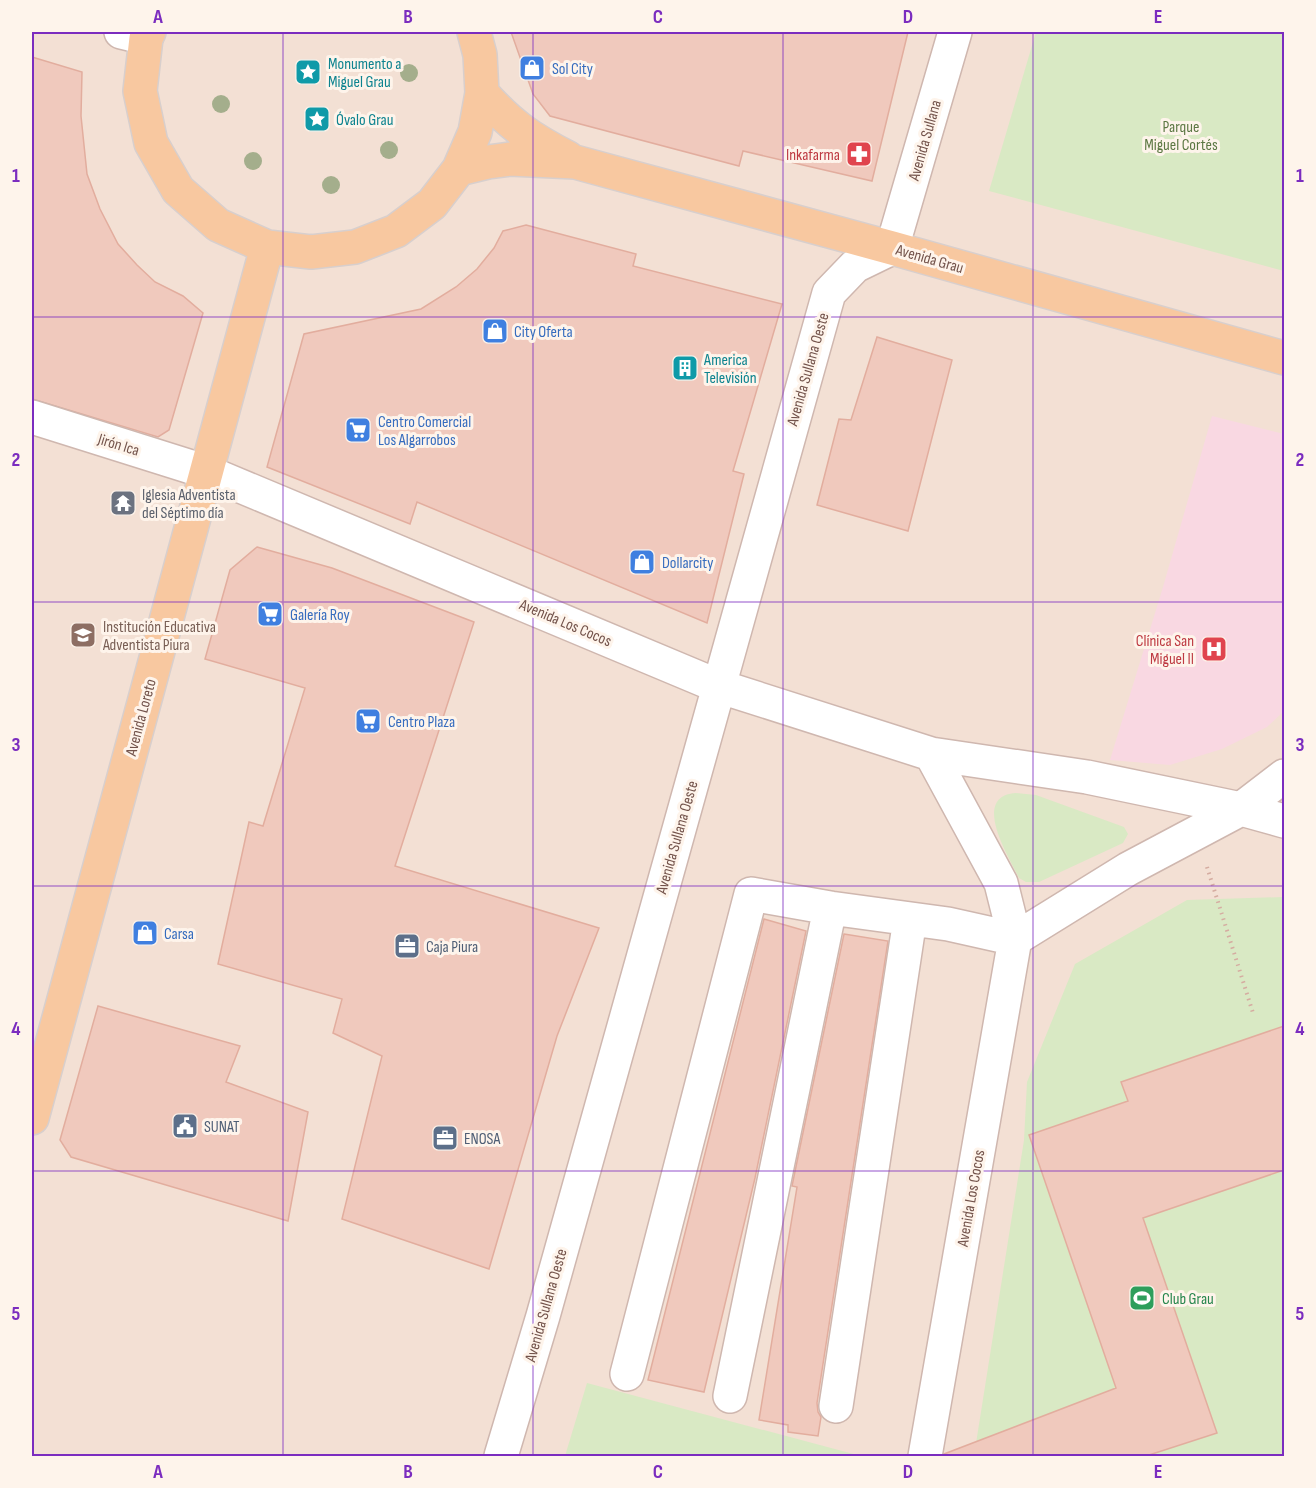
<svg xmlns="http://www.w3.org/2000/svg" width="1316" height="1488" viewBox="0 0 1316 1488" font-family="'Sofia Sans Condensed',sans-serif">
	<style>
		.residential { fill: #f3e0d4 }
		.medical { fill: #f9d8e2 }
		.green { fill: #d9e9c4 }
		.building { fill: #f0c9bd; stroke: #e2ad9e; stroke-width: 1.5 }
		.lines { fill: none; stroke-linecap: round; stroke-linejoin: round }
		.minor-casing { stroke: #cfb7af; stroke-width: 36 }
		.major-casing { stroke: #d8cfcd; stroke-width: 36 }
		.path { stroke: #d5aca1; stroke-width: 4; stroke-dasharray: 1.5 4.5; stroke-linecap: butt }
		.minor { stroke: #fff; stroke-width: 33 }
		.major { stroke: #f8c8a0; stroke-width: 33 }
		.tree { fill: #a4ae8c }
		.grid { fill: none; stroke: #7b2cbf; stroke-width: 1.5; stroke-opacity: 0.55 }
		.labels { text-anchor: middle; stroke-width: 6; stroke-linejoin: round; paint-order: stroke }
		.culture-label { font-size: 16px; fill: #0d838f; stroke: #fef4eb; text-anchor: start }
		.shop-label { font-size: 16px; fill: #366cbe; stroke: #fef4eb; text-anchor: start }
		.park-label { font-size: 16px; fill: #5c7843; stroke: #fef4eb }
		.street-label { font-size: 16px; fill: #73534b; stroke: #fef4eb }
		.health-label { font-size: 16px; fill: #be3a42; stroke: #fef4eb; text-anchor: end }
		.worship-label { font-size: 16px; fill: #5b616d; stroke: #fef4eb; text-anchor: start }
		.education-label { font-size: 16px; fill: #785e54; stroke: #fef4eb; text-anchor: start }
		.service-label { font-size: 16px; fill: #4e5e75; stroke: #fef4eb; text-anchor: start }
		.leisure-label { font-size: 16px; fill: #27864d; stroke: #fef4eb; text-anchor: start }
		.neatline { fill: none; stroke: #7b2cbf; stroke-width: 2 }
		.grid-label { font-size: 20px; text-anchor: middle; font-weight: bold; fill: #7b2cbf }
	</style>
	<rect width="100%" height="100%" fill="#fbefe5"/>
	<path class="residential" d="M32 32H1284V1456H32Z"/>
	<path class="medical" d="M1212 416 1284 434V711L1267 727 1222 749 1170 765 1110 760 1163 587Z"/>
	<path class="green" d="M1036 32H1284V271L989 191Z
		M1016 793 1036 795 1124 827 1128 834 1123 843 1039 882H1026L1019 878C1009 857 970 796 1016 793Z
		M1284 897V1456H974L1024 1140 1027 1082 1075 964 1187 900Z
		M587 1383 861 1456H565Z"/>
	<path class="building" d="M511 32H908L872 181 743 151 739 166 550 116 533 94Z
		M32 57 82 72 81 116 87 174 100 209 118 244 137 265 155 282 183 296 203 313 169 430 158 437 32 399Z
		M526 225 636 254 633 266 782 304 733 471 744 474 707 623 417 502 410 524 267 467 304 334 421 309 456 287 477 269 494 248 503 231Z
		M877 337 952 360 908 531 817 505 839 419 851 420Z
		M257 547 332 568 474 622 395 866 599 928 557 1036 489 1269 342 1219 382 1056 333 1033 342 999 218 964 249 822 263 826 305 688 205 659 230 570Z
		M764 919 806 931 755 1178 704 1392 648 1380Z
		M844 934 888 941 817 1403 818 1412 821 1417 818 1436 788 1432V1425L759 1420 797 1187 792 1186Z
		M98 1006 240 1046 226 1082 308 1112 288 1221 71 1157 60 1140Z
		M1284 1026V1170L1143 1218 1217 1433 1146 1456H945L944 1454 1116 1388 1029 1135 1128 1101 1121 1082Z"/>
	<g class="lines">
		<g class="minor-casing">
			<path id="minor" d="M121 32 146 38
				M32 417 207 472 718 686 931 754 1087 777 1241 809 1284 821
				M1015 939 1128 869 1241 809 1284 776
				M627 1374 751 894 830 908 948 924 1015 939
				M730 1396 830 908
				M836 1406 910 919
				M501 1456 543 1316 829 293 855 266 892 248 955 32
				M925 1456 1015 939 1001 883 931 754"/>
		</g>
		<g class="major-casing">
			<path id="major" d="M149 32 146 38 140 91 151 143 178 190 218 225 267 247 311 252 355 247 396 231 432 204 459 169 475 132 482 93 480 55 474 32
				M482 93C510 125 531 139 568 158
				M459 169 488 162 510 159 575 162 892 248 1284 358
				M32 1118 267 247"/>
		</g>
		<path class="path" d="M1207 867 1253 1013"/>
		<use href="#minor" class="minor"/>
		<use href="#major" class="major"/>
	</g>
	<g class="tree">
		<circle cx="409" cy="73" r="9"/>
		<circle cx="221" cy="104" r="9"/>
		<circle cx="389" cy="150" r="9"/>
		<circle cx="253" cy="161" r="9"/>
		<circle cx="331" cy="185" r="9"/>
	</g>
	<path class="grid" d="M283 32V1456M533 32V1456M783 32V1456M1033 32V1456M32 317H1284M32 602H1284M32 886H1284M32 1171H1284"/>
	<defs>
		<g id="shop-square" transform="scale(1.35)"><rect x="-9" y="-9" width="18" height="18" rx="4" fill="#3f7fe0" stroke="#fef4eb"/><path d="M-5-2.5h2.3a2.7 3.5 0 0 1 5.4 0H5L5.5 6h-11ZM-1.5-2.5h3a1.5 2.3 0 0 0-3 0Z" fill="#fff"/></g>
		<g id="sight-square" transform="scale(1.35)"><rect x="-9" y="-9" width="18" height="18" rx="4" fill="#0f9aa8" stroke="#fef4eb"/><path d="M0-6L1.8-2.2L6-1.7L2.9 1.2L3.7 5.4L0 3.3L-3.7 5.4L-2.9 1.2L-6-1.7L-1.8-2.2Z" fill="#fff"/></g>
		<g id="pharmacy-square" transform="scale(1.35)"><rect x="-9" y="-9" width="18" height="18" rx="4" fill="#e0444e" stroke="#fef4eb"/><path d="M-2-6h4v4h4v4h-4v4h-4v-4h-4v-4h4Z" fill="#fff"/></g>
		<g id="building-square" transform="scale(1.35)"><rect x="-9" y="-9" width="18" height="18" rx="4" fill="#0f9aa8" stroke="#fef4eb"/><path d="M-4-6H4V6H1V3H-1V6H-4ZM-2.5-4.3h1.7v1.8h-1.7ZM.8-4.3h1.7v1.8H.8ZM-2.5-1h1.7V.8h-1.7ZM.8-1h1.7V.8H.8Z" fill="#fff"/></g>
		<g id="supermarket-square" transform="scale(1.35)"><rect x="-9" y="-9" width="18" height="18" rx="4" fill="#3f7fe0" stroke="#fef4eb"/><path d="M-6-5.5h2.5l.6 2H6L4.5 2H-2.5L-4.4-4H-6ZM-1.5 3.2a1.3 1.3 0 1 0 .1 0ZM3 3.2a1.3 1.3 0 1 0 .1 0Z" fill="#fff"/></g>
		<g id="temple-square" transform="scale(1.35)"><rect x="-9" y="-9" width="18" height="18" rx="4" fill="#6b7280" stroke="#fef4eb"/><path d="M0-6L5-2H3V0L6.5 2.5H4V6H1.5V3h-3V6H-4V2.5H-6.5L-3 0V-2H-5Z" fill="#fff"/></g>
		<g id="school-square" transform="scale(1.35)"><rect x="-9" y="-9" width="18" height="18" rx="4" fill="#8d6e63" stroke="#fef4eb"/><path d="M0-5L7-2L0 1L-7-2ZM-4 1L0 2.5L4 1V4Q0 6-4 4Z" fill="#fff"/></g>
		<g id="hospital-square" transform="scale(1.35)"><rect x="-9" y="-9" width="18" height="18" rx="4" fill="#e0444e" stroke="#fef4eb"/><path d="M-5-5h3v3.5h4V-5h3V5h-3V1.5h-4V5h-3Z" fill="#fff"/></g>
		<g id="office-square" transform="scale(1.35)"><rect x="-9" y="-9" width="18" height="18" rx="4" fill="#5c6f8a" stroke="#fef4eb"/><path d="M-6-3h4V-5.5h4V-3h4V5H-6ZM-1-4.5V-3h2v-1.5ZM-6 0V1H6V0Z" fill="#fff"/></g>
		<g id="civic-square" transform="scale(1.35)"><rect x="-9" y="-9" width="18" height="18" rx="4" fill="#5c6f8a" stroke="#fef4eb"/><path d="M-.6-6.5H3V-4.5H.6V-3L4-1V1h2V6H-6V1h2V-1L-.6-3ZM-1.2 2.5V6h2.4V2.5Z" fill="#fff"/></g>
		<g id="stadium-square" transform="scale(1.35)"><rect x="-9" y="-9" width="18" height="18" rx="4" fill="#2e9e5b" stroke="#fef4eb"/><path d="M0-5a6.5 5 0 1 0 0 10a6.5 5 0 1 0 0-10ZM-3.5-1.8h7v3.6h-7Z" fill="#fff"/></g>
	</defs>
	<g fill-rule="evenodd">
		<use href="#shop-square" x="532" y="68"/>
		<use href="#sight-square" x="308" y="72"/>
		<use href="#sight-square" x="317" y="119"/>
		<use href="#pharmacy-square" x="859" y="154"/>
		<use href="#shop-square" x="495" y="331"/>
		<use href="#building-square" x="685" y="368"/>
		<use href="#supermarket-square" x="358" y="430"/>
		<use href="#temple-square" x="123" y="503"/>
		<use href="#shop-square" x="642" y="562"/>
		<use href="#supermarket-square" x="270" y="614"/>
		<use href="#school-square" x="83" y="635"/>
		<use href="#hospital-square" x="1214" y="649"/>
		<use href="#supermarket-square" x="368" y="721"/>
		<use href="#shop-square" x="145" y="933"/>
		<use href="#office-square" x="407" y="946"/>
		<use href="#civic-square" x="185" y="1126"/>
		<use href="#office-square" x="445" y="1138"/>
		<use href="#stadium-square" x="1142" y="1298"/>
	</g>
	<g class="labels">
		<g class="culture-label">
			<text x="328" y="69">Monumento a<tspan x="328" dy="18">Miguel Grau</tspan></text>
			<text x="336" y="125">Óvalo Grau</text>
			<text x="704" y="365">America<tspan x="704" dy="18">Televisión</tspan></text>
		</g>
		<g class="shop-label">
			<text x="552" y="74">Sol City</text>
			<text x="514" y="337">City Oferta</text>
			<text x="378" y="427">Centro Comercial<tspan x="378" dy="18">Los Algarrobos</tspan></text>
			<text x="662" y="568">Dollarcity</text>
			<text x="290" y="620">Galería Roy</text>
			<text x="388" y="727">Centro Plaza</text>
			<text x="164" y="939">Carsa</text>
		</g>
		<g class="park-label">
			<text x="1181" y="132">Parque<tspan x="1181" dy="18">Miguel Cortés</tspan></text>
		</g>
		<g class="street-label">
			<text transform="translate(924 140) rotate(-74)" y="6">Avenida Sullana</text>
			<text transform="translate(930 258) rotate(16)" y="6">Avenida Grau</text>
			<text transform="translate(807 369) rotate(-74)" y="6">Avenida Sullana Oeste</text>
			<text transform="translate(119 444) rotate(17)" y="6">Jirón Ica</text>
			<text transform="translate(566 622) rotate(23)" y="6">Avenida Los Cocos</text>
			<text transform="translate(140 717) rotate(-75)" y="6">Avenida Loreto</text>
			<text transform="translate(676 837) rotate(-74)" y="6">Avenida Sullana Oeste</text>
			<text transform="translate(970 1198) rotate(-80)" y="6">Avenida Los Cocos</text>
			<text transform="translate(545 1305) rotate(-74)" y="6">Avenida Sullana Oeste</text>
		</g>
		<g class="health-label">
			<text x="840" y="160">Inkafarma</text>
			<text x="1194" y="646">Clínica San<tspan x="1194" dy="18">Miguel II</tspan></text>
		</g>
		<g class="worship-label">
			<text x="142" y="500">Iglesia Adventista<tspan x="142" dy="18">del Séptimo día</tspan></text>
		</g>
		<g class="education-label">
			<text x="103" y="632">Institución Educativa<tspan x="103" dy="18">Adventista Piura</tspan></text>
		</g>
		<g class="service-label">
			<text x="426" y="952">Caja Piura</text>
			<text x="204" y="1132">SUNAT</text>
			<text x="464" y="1144">ENOSA</text>
		</g>
		<g class="leisure-label">
			<text x="1162" y="1304">Club Grau</text>
		</g>
	</g>
	<rect width="1316" height="1488" fill="none" stroke="#fef4eb" stroke-width="66"/>
	<rect x="33" y="33" width="1250" height="1422" class="neatline"/>
	<g class="grid-label">
		<text x="158" y="23">A</text>
		<text x="408" y="23">B</text>
		<text x="658" y="23">C</text>
		<text x="908" y="23">D</text>
		<text x="1158" y="23">E</text>
		<text x="16" y="182">1</text>
		<text x="1300" y="182">1</text>
		<text x="16" y="466">2</text>
		<text x="1300" y="466">2</text>
		<text x="16" y="751">3</text>
		<text x="1300" y="751">3</text>
		<text x="16" y="1035">4</text>
		<text x="1300" y="1035">4</text>
		<text x="16" y="1320">5</text>
		<text x="1300" y="1320">5</text>
		<text x="158" y="1478">A</text>
		<text x="408" y="1478">B</text>
		<text x="658" y="1478">C</text>
		<text x="908" y="1478">D</text>
		<text x="1158" y="1478">E</text>
	</g>
</svg>
